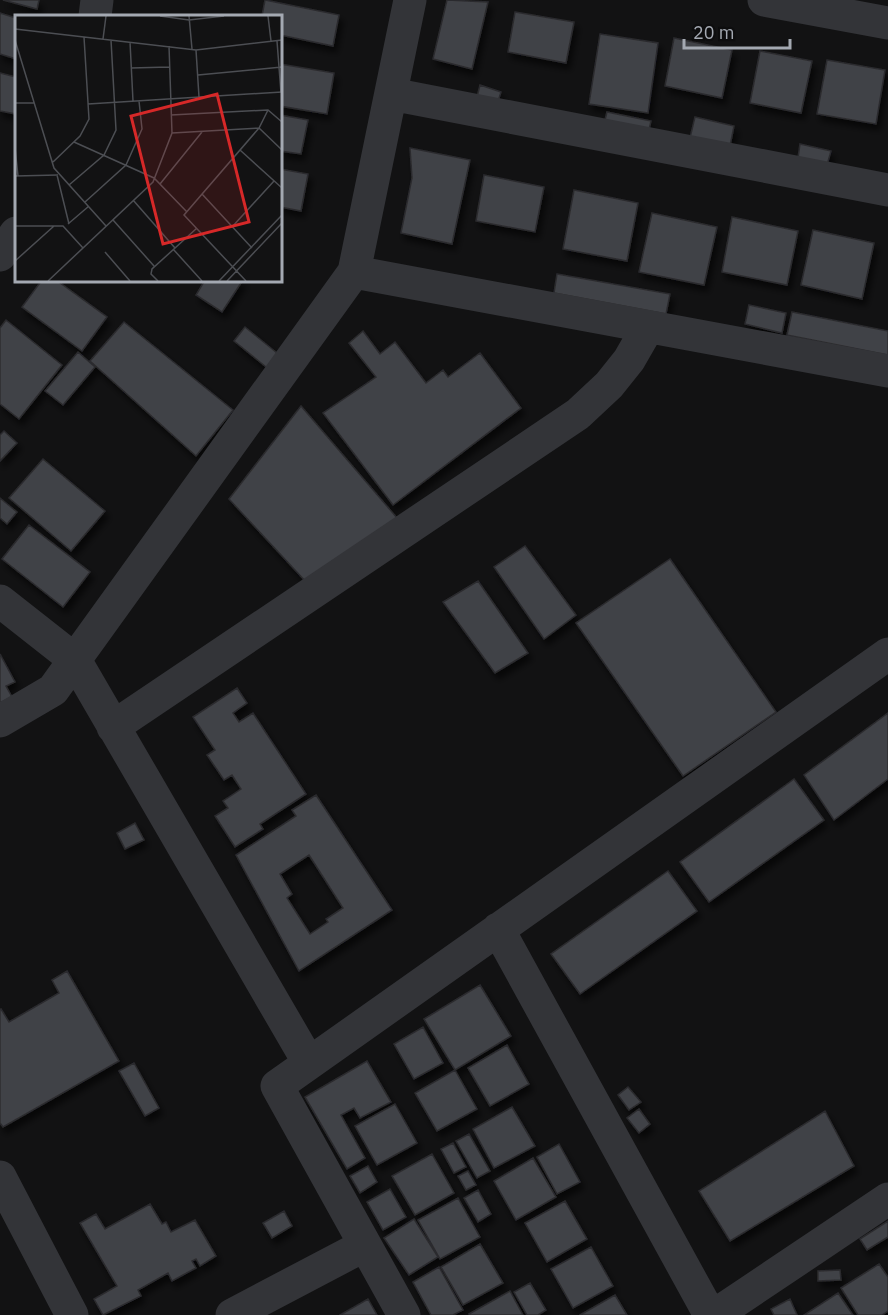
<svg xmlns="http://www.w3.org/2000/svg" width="888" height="1315" viewBox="0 0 888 1315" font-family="'IBM Plex Sans',sans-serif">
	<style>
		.building { fill: #414246; stroke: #2c2c2f; stroke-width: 1.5; fill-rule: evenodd; filter: url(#shadow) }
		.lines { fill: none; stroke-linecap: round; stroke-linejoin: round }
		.minor { stroke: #333438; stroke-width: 33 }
		.inset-road { fill: none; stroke: #4c4e53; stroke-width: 1.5 }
		.view { fill: #d62828; fill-opacity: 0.15; stroke: #d62828; stroke-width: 3 }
		.inset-edge { fill: none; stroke: #a4a9b2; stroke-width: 3 }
	</style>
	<defs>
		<filter id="shadow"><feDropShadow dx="3.5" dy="6" stdDeviation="3" flood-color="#0009"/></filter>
	</defs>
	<rect width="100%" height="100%" fill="#121213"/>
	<path class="building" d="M3 0H39L37 9Z
		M265 0 339 15 333 46 280 35V16H262Z
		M447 0 488 2 472 69 433 59Z
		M515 12 574 22 566 63 508 52Z
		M0 13 16 18V59L0 54Z
		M600 34 658 43 648 113 589 104Z
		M674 38 732 50 722 98 665 86Z
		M760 51 812 61 801 113 750 103Z
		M827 60 885 70 876 124 817 114Z
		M280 64 334 73 327 114 280 106Z
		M0 73 16 77V114L0 111Z
		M480 85 501 92 495 111 475 105Z
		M607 112 651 121 648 134 604 124Z
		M280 115 308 120 301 154 280 151Z
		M695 117 734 126 730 146 690 138Z
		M800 144 831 151 827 165 798 158Z
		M410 148 470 160 452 244 401 233 412 178Z
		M280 169 308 174 301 211 280 207Z
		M484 175 544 187 535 232 476 221Z
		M574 190 638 203 627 261 563 249Z
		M652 213 717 227 704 285 639 272Z
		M732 217 798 231 787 285 722 272Z
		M813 230 874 243 862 299 801 285Z
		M557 274 670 294 666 314 554 293Z
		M42 280H56L107 317 82 351 22 307Z
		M205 280H243L222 312 196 295Z
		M749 305 786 313 782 333 745 324Z
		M792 312 888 331V355L787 335Z
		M6 320 62 365 19 419 0 404V328Z
		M124 322 233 410 196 456 90 361Z
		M245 327 282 357 271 371 234 341Z
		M363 331 380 354 395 342 426 383 443 370 448 377 480 353 521 408 393 505 323 413 376 377 349 343Z
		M78 352 95 367 63 405 45 391Z
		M301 406 398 519 308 584 229 499Z
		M4 431 17 443 0 461V435Z
		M43 459 105 511 71 551 9 498Z
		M0 498 17 512 7 524 0 518Z
		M29 525 90 572 63 607 2 559Z
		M525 546 576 615 544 639 494 567Z
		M670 559 776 712 683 776 576 623Z
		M478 581 528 653 495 673 443 602Z
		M0 654 15 682 6 686 12 697 0 703Z
		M237 688 247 703 233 713 239 722 253 713 306 794 260 824 263 829 235 847 215 816 228 808 223 801 241 789 232 775 224 780 207 755 215 750 193 717Z
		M888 713V779L834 820 804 775Z
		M794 779 824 820 709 902 680 862Z
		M316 795 392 910 299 971 236 855 296 816 292 810ZM309 855 343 908 326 919 328 922 310 934 287 898 292 894 280 874Z
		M135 823 144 840 125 849 117 833Z
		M668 871 697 911 580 994 551 954Z
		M67 971 119 1061 3 1127 0 1123V1010L1 1009 9 1022 59 993 52 980Z
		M480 985 511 1036 455 1070 424 1019Z
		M423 1027 443 1063 414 1079 394 1044Z
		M507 1045 529 1084 490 1106 468 1068Z
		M367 1061 391 1102 360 1118 354 1108 341 1115 365 1158 347 1169 305 1097Z
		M134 1063 159 1108 145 1116 119 1071Z
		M455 1070 477 1109 437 1131 415 1093Z
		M628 1087 641 1102 629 1110 618 1095Z
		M395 1104 417 1143 377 1165 355 1126Z
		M512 1107 535 1146 494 1168 473 1129Z
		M639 1109 650 1124 639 1133 627 1118Z
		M825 1111 854 1166 730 1241 699 1191Z
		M469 1134 490 1171 477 1178 456 1141Z
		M453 1143 466 1167 454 1173 441 1149Z
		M559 1144 580 1182 557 1194 537 1157Z
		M432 1154 454 1193 415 1215 392 1176Z
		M533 1158 556 1197 516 1220 494 1181Z
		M368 1166 377 1182 360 1193 350 1176Z
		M468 1171 476 1185 466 1190 458 1176Z
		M390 1189 406 1217 383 1230 367 1202Z
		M478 1190 491 1214 478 1222 464 1198Z
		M458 1198 480 1237 440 1259 418 1220Z
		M565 1201 587 1239 547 1262 525 1223Z
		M150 1204 162 1224 166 1222 171 1232 195 1220 216 1256 200 1266 196 1259 192 1261 196 1268 172 1281 168 1273 138 1290 141 1296 103 1315 94 1299 117 1286 80 1223 96 1214 105 1229Z
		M284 1211 292 1226 272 1238 263 1223Z
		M414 1219 438 1257 409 1275 384 1238Z
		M888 1221V1237L867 1250 860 1239Z
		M480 1244 503 1283 463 1305 441 1267Z
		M591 1247 613 1286 573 1308 551 1269Z
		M879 1264 888 1277V1311L882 1315H858L841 1288Z
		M439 1267 463 1310 453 1315H431L413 1282Z
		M840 1270 841 1280 818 1281V1271Z
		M530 1283 546 1310 538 1315H527L514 1292Z
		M510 1291 523 1315H470L469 1314Z
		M838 1293 853 1315H804Z
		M615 1295 627 1315H580Z
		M368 1299 377 1315H340Z
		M790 1299 797 1315H774L771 1309Z"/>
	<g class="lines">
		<path class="minor" d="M764 0 888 23
			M95 16 97 0
			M391 94 888 190
			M0 255 16 233
			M354 272 888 371
			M0 601 75 660 309 1063
			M0 721 53 690 354 272 410 0
			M113 727 578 414 609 385 629 360 648 327
			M498 929 710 1315
			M0 1177 72 1315
			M232 1315 365 1245
			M404 1315 277 1086 888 654
			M715 1315 888 1199"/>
	</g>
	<g transform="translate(15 15)">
		<rect width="267" height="267" fill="#121213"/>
		<path class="inset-road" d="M145 1 174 5 209 1M174 1 177 34M253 1 256 26M0 14 181 35 267 25M88 24 91 1M0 25 39 153 91 211M262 26 266 78M115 27 118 86M181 35 184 82M116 53 154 52M183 60 267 52M0 88H19M73 89 267 77M156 100 253 95 267 107M157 118 244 113 267 135M59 127 139 163 172 197M0 133 3 161M225 135 267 173M38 147 65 121 74 104 69 22M42 160 54 209M0 161 43 160M145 169 187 117M54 170 89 140 101 115 96 25M187 179 237 233M118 185 160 233M70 187 111 150 127 114 124 86M98 205 139 251M53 209 74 191M0 211H48L68 233M217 212 259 166M158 234 187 266M90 237 115 266M0 246 39 211M33 266 138 167 157 118 154 31M143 266 136 259 137 254 182 213M204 266 267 200M212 266 267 208M231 266 169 200 244 113 253 95"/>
		<path class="view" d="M202 79 234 207 148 229 116 101Z"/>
		<rect width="267" height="267" class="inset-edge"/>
	</g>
	<path d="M684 39v9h106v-9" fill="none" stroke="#a4a9b2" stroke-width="3"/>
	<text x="693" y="39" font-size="18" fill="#a4a9b2" stroke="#0d0d0e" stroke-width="4.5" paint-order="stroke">20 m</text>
</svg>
